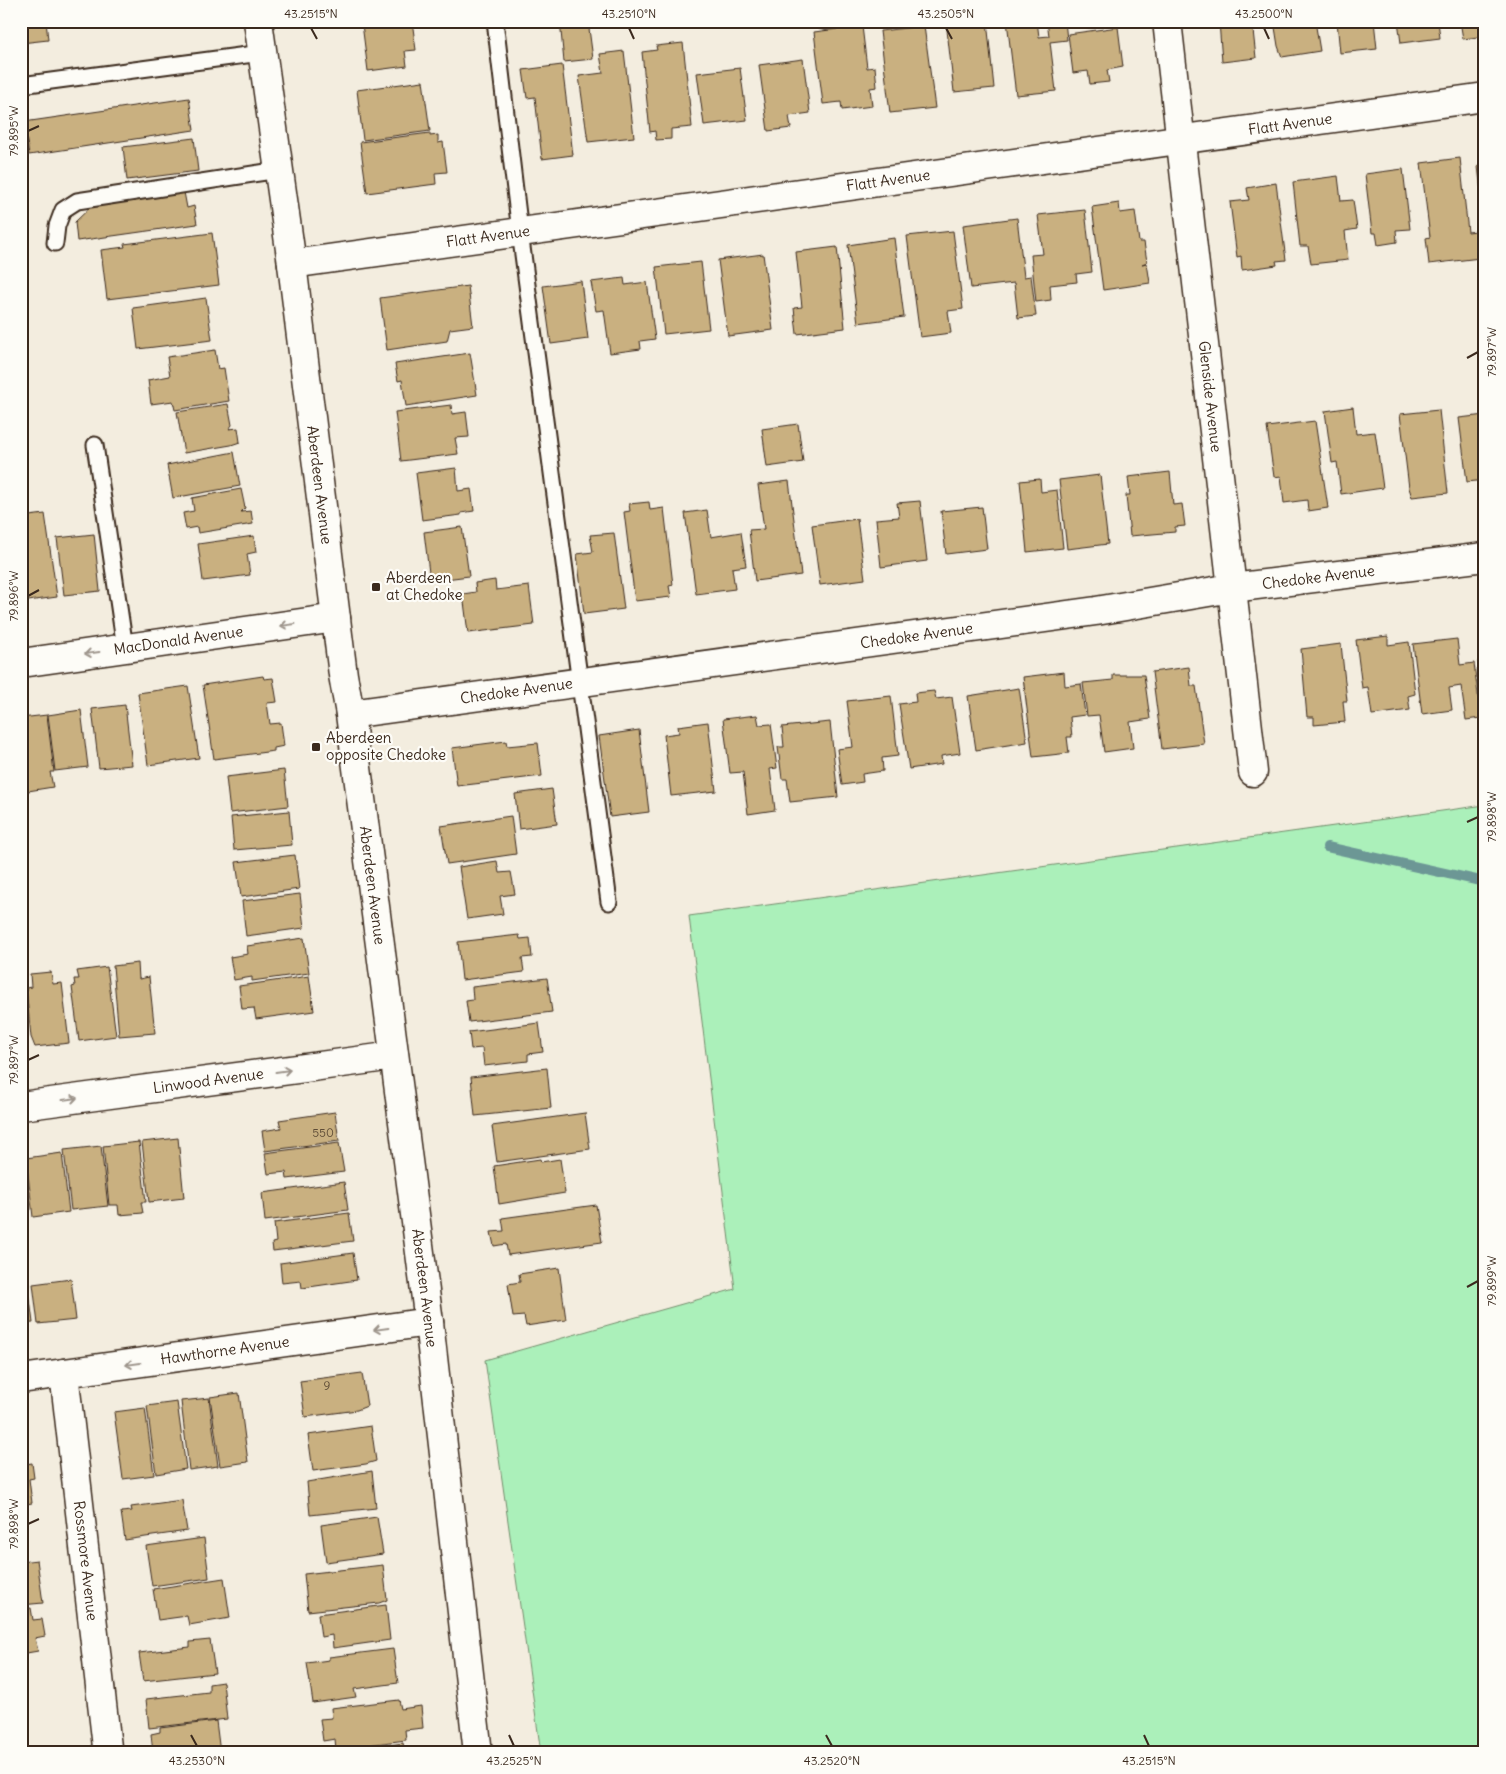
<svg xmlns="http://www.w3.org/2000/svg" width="1506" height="1774" viewBox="0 0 1506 1774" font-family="Delius,sans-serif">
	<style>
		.green { fill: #abf0ba; stroke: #738d6c }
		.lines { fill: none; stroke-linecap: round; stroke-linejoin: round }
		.stream { stroke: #6c9795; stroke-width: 10 }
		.building { fill: #c9b080; stroke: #3b2a1e }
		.service-casing { stroke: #3b2a1e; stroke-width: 19 }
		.minor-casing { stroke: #3b2a1e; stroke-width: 31 }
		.secondary-casing { stroke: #3b2a1e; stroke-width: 31 }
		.service { stroke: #fdfcf7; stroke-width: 15 }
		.minor { stroke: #fdfcf7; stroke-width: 28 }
		.secondary { stroke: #fdfcf7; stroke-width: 28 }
		.oneway { stroke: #9c938a }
		.ticks { fill: none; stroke: #3b2a1e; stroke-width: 2 }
		.poi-dot { fill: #3b2a1e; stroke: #fdfcf7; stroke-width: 2 }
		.labels { text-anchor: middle; stroke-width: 4.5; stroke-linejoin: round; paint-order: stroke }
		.number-label { font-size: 12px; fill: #5e4c36 }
		.street-label { font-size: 15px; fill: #3b2a1e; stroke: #fdfcf7 }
		.poi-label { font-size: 15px; fill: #3b2a1e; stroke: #fdfcf7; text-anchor: start }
		.neatline { fill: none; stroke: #3b2a1e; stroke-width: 2 }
		.ticks-label { font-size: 12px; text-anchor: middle; fill: #3b2a1e }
	</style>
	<rect width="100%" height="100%" fill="#f3eddf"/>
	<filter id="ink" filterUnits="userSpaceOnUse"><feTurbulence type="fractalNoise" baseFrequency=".02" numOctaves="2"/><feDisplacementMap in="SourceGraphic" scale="10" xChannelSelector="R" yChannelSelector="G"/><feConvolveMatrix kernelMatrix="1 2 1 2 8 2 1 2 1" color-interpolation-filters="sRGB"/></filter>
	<g filter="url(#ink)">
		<path class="green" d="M1485 805V1753H541L485 1360 735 1289 689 916Z"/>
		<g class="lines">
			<path class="stream" d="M1327 847 1485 882"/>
		</g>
		<path class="building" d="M21 21H46L48 40 21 43Z
			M381 21H412L416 50 405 51 407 66 368 71 362 24Z
			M560 21H588L593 59 564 62Z
			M946 21H987L994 88 954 92Z
			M1007 21H1037L1039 37 1049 36 1047 21H1065L1067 40 1050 42 1056 91 1016 95Z
			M1219 21H1252L1256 58 1222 62Z
			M1274 21H1315L1320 51 1282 57 1278 46Z
			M1337 21H1374L1377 49 1340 53Z
			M1398 21H1438L1440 38 1401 43Z
			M1460 21H1485V36L1463 39Z
			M862 26 867 68 875 67 877 87 870 88 872 106 842 110 841 102 823 104 814 32Z
			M924 26 935 108 890 113 880 31Z
			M1118 27 1123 67 1107 70 1109 82 1090 84 1088 71 1073 73 1068 34Z
			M683 43 692 127 671 129V139L656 140 655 131 650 132 642 52 657 50 656 46Z
			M624 51 634 137 588 142 579 76 603 73 600 54Z
			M803 59 810 113 789 116 791 128 768 131 759 65Z
			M562 65 573 155 542 159 535 97 527 98 523 70Z
			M740 68 747 120 704 125 697 73Z
			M423 81 430 131 363 140 357 90Z
			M189 98 194 130 29 155 24 122Z
			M430 133V136L438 135V143L443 142 447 172 435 173 436 184 367 193 360 142Z
			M194 138 198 171 127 180 123 147Z
			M1460 158 1468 232 1477 231 1480 258 1429 264 1426 238 1430 237 1421 163Z
			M1485 165V217L1484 218 1478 166Z
			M1403 169 1410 229 1396 230 1397 242 1378 245 1376 233H1372L1365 174Z
			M1338 176 1341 201 1353 200 1357 229 1345 231 1348 260 1311 264 1308 246H1300L1293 182Z
			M1276 183 1286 260 1276 261 1277 265 1242 270 1241 256 1237 257 1230 202 1249 200 1247 188Z
			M184 192 187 208 194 206 197 224 77 241 75 222 98 200V204Z
			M1119 203 1120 213 1135 211 1139 242H1144L1147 262 1142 264 1147 263 1150 283 1103 290 1092 207Z
			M1085 210 1092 272 1076 274 1077 282 1050 285 1051 300 1036 302 1031 255 1043 254 1038 215Z
			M1017 218 1024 277 1031 276 1036 316 1018 318 1014 283 971 288 963 225Z
			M953 231 963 309 948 311 951 333 920 337 907 236Z
			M212 233 219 285 107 299 101 250 125 247 124 244Z
			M894 238 904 317 858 323 848 245Z
			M837 247 845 328 797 334 794 308 802 307 796 252Z
			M763 254 773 330 728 336 718 260Z
			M701 262 709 329 664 334 656 267Z
			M624 278 625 285 647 282 655 339 640 341 641 349 610 353 604 310 596 311 591 282Z
			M581 281 588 339 551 344 543 286Z
			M468 286 473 326 450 329 447 341 387 350 380 298Z
			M206 298 212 340 138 349 133 308Z
			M215 350 218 369 224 368 229 401 175 410 173 401 151 404 148 380 170 376 167 357Z
			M470 353 477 395 406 406 402 380 398 381 395 364Z
			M228 404 232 425 229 429 238 428 240 442 231 445 184 453 177 412Z
			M451 405 452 414 466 412 469 437 455 438 458 454 401 461 395 412Z
			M1353 407 1356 434 1375 432 1383 488 1341 494 1337 462 1332 463 1325 411Z
			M1439 410 1448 493 1412 497 1409 488 1400 414Z
			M1485 415V480L1467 482 1459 418Z
			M1315 421 1328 508 1308 511 1307 500 1284 503 1281 476 1274 477 1267 427Z
			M798 424 803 462 767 467 762 429Z
			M234 452 240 486 173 498 167 465Z
			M456 468 458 491 471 489 474 511 461 513V515L422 520 416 473Z
			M1170 472 1173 505 1182 504 1185 526 1175 527V532L1130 536 1126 495H1130L1128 477Z
			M1100 475 1108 544 1067 549 1059 480Z
			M1040 479 1041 492 1057 490 1063 548 1027 552 1020 481Z
			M789 481 801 575 755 581 749 530 764 529 758 485Z
			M241 489 245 508 241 512 251 511 253 524 198 533 197 527 186 529 183 513 194 511 192 498Z
			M920 501 927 561 881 567 876 519 899 517 897 503Z
			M649 502 650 510 664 508 673 585 669 586 671 597 635 601 624 512 630 511 629 504Z
			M982 507 987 549 946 554 941 511Z
			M707 510 711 537 741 532 746 566 732 568 735 589 696 594 685 513Z
			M45 514 57 597 21 602V517Z
			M857 519 865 579 820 585 812 525Z
			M462 527 469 576 430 581 424 532Z
			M614 533 624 609 584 614 577 554 593 552 590 535Z
			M94 534 100 591 64 595 57 538Z
			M254 536 256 552 247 554 250 575 203 581 198 544Z
			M495 580 496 590 529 586 534 625 468 633 463 594 476 592 475 583Z
			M1388 636V645L1409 642 1415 694 1408 696 1410 710 1372 715 1368 687 1362 688 1356 640Z
			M1457 639 1460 665 1474 663 1481 718 1466 720 1461 686 1449 688 1452 710 1422 714 1413 644Z
			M1341 644 1347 701H1343L1345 722 1314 725V717H1307L1301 649Z
			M1485 660V711L1478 661Z
			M1189 667 1191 686H1196L1204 744 1162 749 1152 672Z
			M1064 672 1065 686 1081 684 1085 715 1070 717 1072 737H1067L1069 753 1033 757 1023 677Z
			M1113 675H1144L1150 719 1130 722 1133 748 1104 752 1099 715 1087 716 1083 683 1113 680Z
			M263 676 264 679 273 678 277 702 267 703 270 724 281 723 284 746 274 748V751L214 759 203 685Z
			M188 686 199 758 148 765 138 693Z
			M1019 688 1027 742 976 750 968 696Z
			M934 691 936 699 952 697 960 753 941 756 942 764 909 769 899 704 916 702 915 693Z
			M891 696 898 756 882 758 883 771 862 774 863 782 842 785 837 749 853 747 847 701Z
			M125 705 132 765 99 768 92 709Z
			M81 710 88 767 55 771 48 715Z
			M47 715 54 772H50L53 787 28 791 26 776 21 777V718Z
			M757 715 759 725 771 724 777 768 770 769 775 810 748 814 743 772 730 773 723 719Z
			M708 722 716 791 671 796 664 735 679 733 678 726Z
			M830 722 838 797 790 802 787 779H782L778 747H784L782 727Z
			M639 730 649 812 610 817 599 736Z
			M506 741 507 746 538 743 542 776 457 786 452 748Z
			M284 770 288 806 230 813 226 777Z
			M552 789 557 824 519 829 515 794Z
			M289 811 292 845 234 850 231 817Z
			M511 816 516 854 447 864 441 826Z
			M295 855 299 889 241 897 236 862Z
			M497 861 499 873 511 872 515 894 500 896 503 914 467 919 459 867Z
			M300 894 304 928 246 936 242 901Z
			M519 935 520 939 530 938 532 957 522 958 524 972 462 980 458 942Z
			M304 938 309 973 252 981V977L234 980 230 957 248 954 247 946Z
			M138 963 139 979 149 977 155 1033 119 1036 113 966Z
			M107 967 116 1036 79 1041 72 987 75 986 74 979H79L77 971Z
			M51 972 53 984 62 983 69 1043 35 1047 31 1037 26 988 31 987 30 974Z
			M309 976 314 1011 256 1019 254 1008 242 1009 239 986Z
			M547 978 552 1012 469 1022 466 1001 473 1000 472 987Z
			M539 1023 543 1052 528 1054V1061L484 1066 482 1048 471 1049 469 1032Z
			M547 1068 551 1108 475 1116 471 1077Z
			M335 1112 339 1141 265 1151 262 1131 281 1128 279 1120Z
			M585 1113 590 1149 497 1162 492 1126Z
			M178 1138 184 1198 149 1202 142 1142Z
			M139 1142 146 1202H141L143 1213 119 1215 118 1205H109L103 1146Z
			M339 1143 344 1172 287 1179 286 1172 268 1174 265 1153Z
			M101 1146 108 1206 71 1210 64 1150Z
			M62 1153 69 1212 33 1217 26 1158Z
			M540 1159 541 1162 560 1159 565 1193 499 1204 494 1166Z
			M344 1182 348 1210 265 1221 262 1193Z
			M596 1205 602 1242 508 1255 506 1244 494 1246 491 1232 504 1231 502 1218Z
			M349 1213 353 1241 273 1251 272 1243 276 1242 274 1223Z
			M353 1253 357 1280 302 1288 301 1281 282 1283 280 1263Z
			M559 1268 566 1320 526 1326 524 1316 513 1317 508 1284 520 1282 519 1274Z
			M27 1276 33 1323 21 1324V1277Z
			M71 1279 76 1320 38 1324 33 1284Z
			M362 1373 367 1406 357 1410 305 1417 300 1381Z
			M239 1393 248 1462 220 1466 210 1397Z
			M209 1398 218 1466 189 1470 181 1401Z
			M177 1402 186 1469 156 1474 147 1406Z
			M145 1408 154 1475 123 1479 114 1412Z
			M21 1425 26 1464 32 1463 34 1478 29 1479 32 1503 21 1505Z
			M371 1426 376 1461 366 1464 313 1471 308 1435Z
			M372 1471 376 1508 310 1515 307 1482Z
			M182 1500 187 1531 125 1540 121 1512 132 1511 131 1507Z
			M377 1517 383 1554 326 1562 321 1525Z
			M204 1538 209 1578 152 1586 146 1546Z
			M37 1560 43 1603 21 1605V1562Z
			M383 1565 387 1600 379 1603 308 1611 304 1574Z
			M224 1578 230 1618 189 1625 187 1616 158 1620 153 1589Z
			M386 1605 390 1640 333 1648 332 1635 321 1637 318 1614Z
			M31 1608 33 1620 42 1619 45 1636 35 1638 38 1651 21 1654V1609Z
			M210 1640 215 1673 143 1681 139 1653 190 1647V1642Z
			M393 1649 398 1683 354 1689 356 1697 313 1703 307 1663 329 1660V1657Z
			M223 1682 227 1719 149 1728 146 1699 209 1692V1684Z
			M399 1700 401 1709 421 1706 423 1728 405 1730 406 1740 336 1749 335 1739 323 1741 320 1719 332 1718 331 1708Z
			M216 1721 220 1753H153L151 1734 160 1732V1728Z
			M403 1743 405 1753H332Z"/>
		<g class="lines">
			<g class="service-casing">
				<path id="service" d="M495 21 520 232 609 902
					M21 85 262 53
					M55 243 57 226 63 210 77 201 279 170
					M95 445 125 648"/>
			</g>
			<g class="minor-casing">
				<g id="minor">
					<path id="s1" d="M1167 21 1253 772"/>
					<path id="s2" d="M292 264 1485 97"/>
					<path id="s3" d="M21 663 336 618"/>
					<path id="s4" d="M350 714 1096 611 1232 588 1485 557"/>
					<path id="s5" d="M21 1106 394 1056"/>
					<path id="s6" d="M64 1373 107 1747"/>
					<path id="s7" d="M21 1379 429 1322"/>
				</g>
			</g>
			<g class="secondary-casing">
				<g id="secondary">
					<path id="s8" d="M258 21 292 264 343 675 350 714 429 1322 478 1753"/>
				</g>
			</g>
			<use href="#service" class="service"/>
			<use href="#minor" class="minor"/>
			<use href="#secondary" class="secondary"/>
		</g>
		<defs><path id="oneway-shaft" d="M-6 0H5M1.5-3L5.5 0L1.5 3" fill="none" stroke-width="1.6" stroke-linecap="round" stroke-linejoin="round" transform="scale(1.25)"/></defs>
		<g class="oneway">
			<use href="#oneway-shaft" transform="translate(288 625) rotate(172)"/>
			<use href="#oneway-shaft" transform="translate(92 653) rotate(172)"/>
			<use href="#oneway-shaft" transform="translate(283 1071) rotate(-8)"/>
			<use href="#oneway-shaft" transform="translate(70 1099) rotate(-8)"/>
			<use href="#oneway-shaft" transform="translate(381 1329) rotate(172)"/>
			<use href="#oneway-shaft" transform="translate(133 1364) rotate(172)"/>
		</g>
	</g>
	<path class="ticks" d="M311 28 317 39M629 28 634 39M946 28 952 39M1264 28 1269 39M28 131 39 126M1467 358 1478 352M28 596 39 590M1467 822 1478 817M28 1060 39 1055M1467 1287 1478 1281M28 1524 39 1519M191 1735 197 1746M509 1735 514 1746M826 1735 832 1746M1144 1735 1149 1746"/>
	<g class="poi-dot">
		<rect x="371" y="582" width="10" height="10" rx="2.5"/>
		<rect x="311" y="742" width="10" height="10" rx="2.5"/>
	</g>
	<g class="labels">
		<g class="number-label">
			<text x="323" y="1137">550</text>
			<text x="327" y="1390">9</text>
		</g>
		<g class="street-label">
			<text dy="5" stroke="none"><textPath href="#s2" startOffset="1008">Flatt Avenue</textPath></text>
			<text dy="5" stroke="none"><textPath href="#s2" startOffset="602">Flatt Avenue</textPath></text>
			<text dy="5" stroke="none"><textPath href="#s2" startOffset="198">Flatt Avenue</textPath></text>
			<text dy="5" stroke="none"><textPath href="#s1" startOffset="378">Glenside Avenue</textPath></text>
			<text dy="5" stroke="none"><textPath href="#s8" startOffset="468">Aberdeen Avenue</textPath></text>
			<text dy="5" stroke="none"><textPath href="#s4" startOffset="978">Chedoke Avenue</textPath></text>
			<text dy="5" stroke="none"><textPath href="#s4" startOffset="572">Chedoke Avenue</textPath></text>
			<text dy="5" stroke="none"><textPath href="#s3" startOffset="159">MacDonald Avenue</textPath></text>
			<text dy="5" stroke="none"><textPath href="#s4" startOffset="168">Chedoke Avenue</textPath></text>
			<text dy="5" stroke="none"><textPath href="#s8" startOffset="872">Aberdeen Avenue</textPath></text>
			<text dy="5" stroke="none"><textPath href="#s5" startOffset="189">Linwood Avenue</textPath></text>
			<text dy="5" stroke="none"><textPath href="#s8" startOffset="1278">Aberdeen Avenue</textPath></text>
			<text dy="5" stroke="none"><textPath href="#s7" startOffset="206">Hawthorne Avenue</textPath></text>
			<text dy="5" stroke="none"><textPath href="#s6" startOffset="189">Rossmore Avenue</textPath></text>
		</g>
		<g class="poi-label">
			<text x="386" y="583">Aberdeen<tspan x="386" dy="17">at Chedoke</tspan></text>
			<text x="326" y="743">Aberdeen<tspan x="326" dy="17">opposite Chedoke</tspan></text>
		</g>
	</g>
	<rect width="1506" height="1774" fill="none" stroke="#fdfcf7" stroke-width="55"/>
	<rect x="28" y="28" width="1450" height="1718" class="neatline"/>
	<g class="ticks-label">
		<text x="311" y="18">43.2515°N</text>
		<text x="629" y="18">43.2510°N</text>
		<text x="946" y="18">43.2505°N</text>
		<text x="1264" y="18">43.2500°N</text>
		<text transform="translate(14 131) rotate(-90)" y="4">79.895°W</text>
		<text transform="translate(1492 352) rotate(-90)" y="4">79.897°W</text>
		<text transform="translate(14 596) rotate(-90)" y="4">79.896°W</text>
		<text transform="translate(1492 817) rotate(-90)" y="4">79.898°W</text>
		<text transform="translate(14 1060) rotate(-90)" y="4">79.897°W</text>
		<text transform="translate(1492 1281) rotate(-90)" y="4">79.899°W</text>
		<text transform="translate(14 1524) rotate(-90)" y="4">79.898°W</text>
		<text x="197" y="1765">43.2530°N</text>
		<text x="514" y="1765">43.2525°N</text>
		<text x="832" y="1765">43.2520°N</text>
		<text x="1149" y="1765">43.2515°N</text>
	</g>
</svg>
